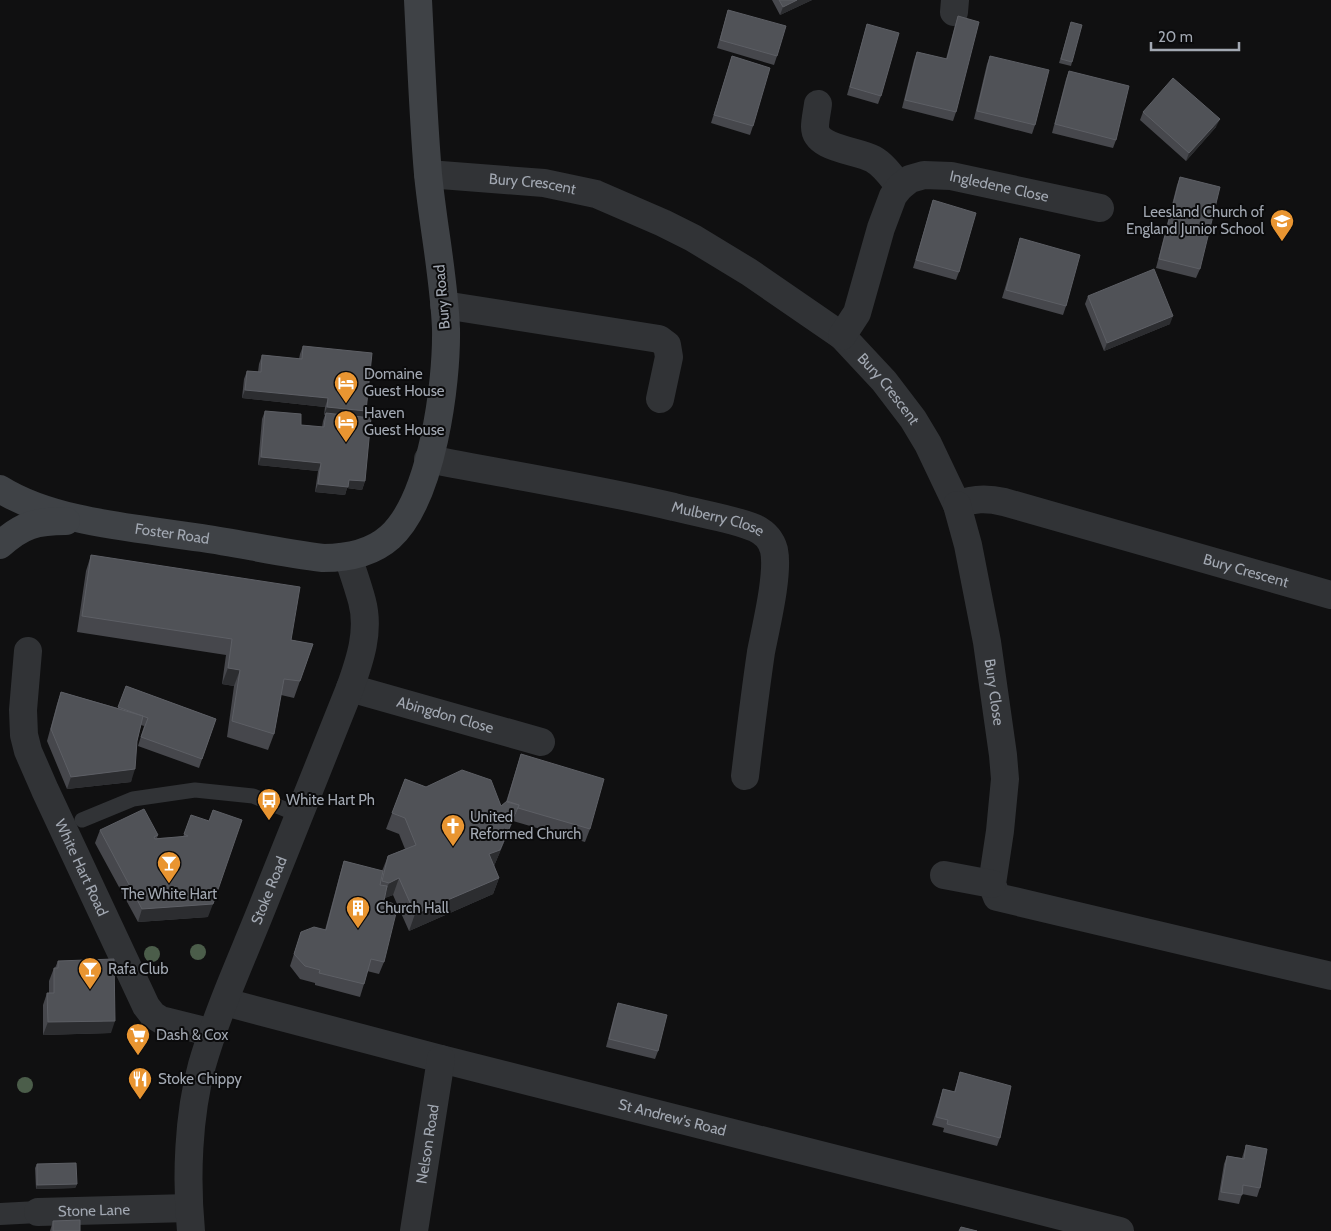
<svg xmlns="http://www.w3.org/2000/svg" width="1331" height="1231" viewBox="0 0 1331 1231" font-family="Cabin,sans-serif">
	<style>
		.lines { fill: none; stroke-linecap: round; stroke-linejoin: round }
		.service { stroke: #313336; stroke-width: 15 }
		.pedestrian { stroke: #313336; stroke-width: 22 }
		.minor { stroke: #313336; stroke-width: 28 }
		.tertiary { stroke: #313336; stroke-width: 28 }
		.secondary { stroke: #3f4246; stroke-width: 28 }
		.tree { fill: #4b5d4a }
		.wall { fill: #46474c }
		.shaded-wall { fill: #2c2d30 }
		.building { fill: #505257; stroke: #5d5f65 }
		.labels { text-anchor: middle; stroke-width: 4; stroke-linejoin: round; paint-order: stroke }
		.street-label { font-size: 15px; fill: #a2a8b2; stroke: #0b0b0c }
		.poi-label { font-size: 15px; fill: #a2a8b2; stroke: #0b0b0c; text-anchor: start }
	</style>
	<rect width="100%" height="100%" fill="#101011"/>
	<g class="lines">
		<path class="service" d="M82 820 133 799 195 790 253 796 299 815"/>
		<path class="pedestrian" d="M0 1214 38 1212"/>
		<g class="minor">
			<path d="M954 12 955 0"/>
			<path d="M818 104C817 112 815 120 815 127 815 149 857 150 873 159 884 165 892 177 900 187"/>
			<path id="s1" d="M428 174 544 183 596 194 663 223 693 238 749 272 842 336 884 381 913 419 928 444 957 505C973 498 987 498 1004 502L1331 595"/>
			<path d="M444 305 659 339 667 345 669 357 660 399"/>
			<path id="s2" d="M842 336 857 313 881 228 893 196 900 187 910 179 924 175 951 176 1100 208"/>
			<path id="s3" d="M428 459C510 475 593 488 674 507 701 514 730 518 755 528 765 533 771 539 774 550 779 574 766 626 761 652 755 693 750 734 745 776"/>
			<path id="s4" d="M957 505 968 545 987 642 1003 755 1005 779 1000 831 992 884 997 897 1331 976"/>
			<path id="s5" d="M28 651 23 710 24 735 28 751 45 790 146 1006 153 1015 161 1020 213 1033"/>
			<path id="s6" d="M350 688 541 742"/>
			<path d="M944 875 992 884"/>
			<path id="s7" d="M225 1002 441 1059 1120 1231"/>
			<path id="s8" d="M38 1212 189 1208"/>
			<path id="s9" d="M414 1231 441 1059"/>
		</g>
		<path class="tertiary" id="s10" d="M191 1231C186 1179 188 1116 202 1065 218 1010 243 956 264 903 293 831 321 760 350 688 360 660 370 631 362 601 358 586 353 572 348 557"/>
		<g class="secondary">
			<path id="s11" d="M0 489C54 523 139 528 202 538 242 544 282 553 323 558 347 558 371 554 390 537 432 499 447 384 446 329 444 277 433 226 428 174 423 116 421 58 418 0"/>
			<path d="M0 545C22 525 36 521 66 521"/>
		</g>
	</g>
	<g class="tree">
		<circle cx="198" cy="952" r="8"/>
		<circle cx="152" cy="954" r="8"/>
		<circle cx="25" cy="1085" r="8"/>
	</g>
	<path class="wall" d="M772 0H812L780 15Z
		M728 10 777 56 774 65 717 48Z
		M958 16 956 112 953 121 902 108 914 60 917 52 946 59 955 25Z
		M867 24 881 96 878 104 847 95Z
		M1070 26 1072 62 1071 66 1059 63Z
		M732 56 753 126 750 135 711 123Z
		M990 56 1035 125 1032 134 974 119 987 64Z
		M1069 71 1116 140 1113 148 1052 133 1066 79Z
		M1143 112 1216 127 1186 161 1140 120Z
		M1180 177 1200 269 1196 278 1156 268 1177 185Z
		M933 200 959 272 956 280 913 268Z
		M1020 238 1066 306 1063 315 1002 298Z
		M1088 296 1170 324 1104 351 1085 304Z
		M303 346 364 417 365 481 362 490 347 488 345 495 315 492 318 471 258 465 262 419 265 411 301 425 322 427 323 421 325 415H324L325 407 242 398 244 379 247 371 258 372 259 364 262 355 299 359 300 354Z
		M91 555 291 640 313 644 294 698 281 695 274 734 268 750 227 737 234 686 222 684 226 655 77 632 86 571Z
		M126 686 216 719 199 768 138 746 144 726 141 725 137 741 131 782 67 789 47 741 57 704 61 692 118 708Z
		M521 754 590 829 585 842 513 821 494 866 499 878 493 894 409 931 393 895 384 898V962L379 974 367 971 364 984 360 997 315 985V983L300 979 290 966 301 932 325 930 340 874 344 861 382 871 388 856 405 849 399 834 386 829 405 779 426 787 501 806 506 802Z
		M191 815 208 917 138 922 95 843 100 830 158 835 157 838 183 837Z
		M58 961 111 1033 43 1035V1005L47 993H49V981L54 968H55Z
		M618 1003 658 1051 655 1059 606 1047 615 1012Z
		M960 1072 1000 1138 997 1146 943 1132 944 1128 932 1125 943 1089 954 1092Z
		M1246 1145 1260 1188 1257 1197 1242 1194 1239 1204 1218 1200 1224 1164 1227 1156 1242 1158Z
		M37 1164 77 1184 75 1188 36 1189 35 1168Z
		M53 1221 80 1231H50Z"/>
	<path class="shaded-wall" d="M797 0H812L780 15 783 7Z
		M1220 119 1216 127 1186 161 1189 153Z
		M1173 316 1170 324 1104 351 1107 343Z
		M245 390 328 398 325 407 242 398Z
		M327 407 366 411 363 419 326 413 325 415H324Z
		M261 457 321 463 318 471 258 465Z
		M349 480 365 481 362 490 347 488 345 495 315 492 318 484Z
		M228 668 240 670 234 686 222 684Z
		M135 769 131 782 67 789 71 777Z
		M519 805 513 821 494 866 489 854Z
		M399 878 393 895 383 899 389 883Z
		M499 878 493 894 409 931 415 914Z
		M213 904 208 917 138 922 142 909Z
		M115 1021 111 1033 43 1035 48 1022Z
		M77 1184 75 1188 36 1189 37 1185Z"/>
	<path class="building" d="M779 0H797L783 7Z
		M728 10 786 26 777 56 720 40Z
		M958 16 979 22 956 112 905 100 917 52 947 59Z
		M1071 22 1082 25 1072 62 1061 59Z
		M867 24 899 33 881 96 850 87Z
		M732 56 770 68 753 126 714 115Z
		M990 56 1049 70 1035 125 977 111Z
		M1069 71 1129 86 1116 140 1055 124Z
		M1173 78 1220 119 1189 153 1143 112Z
		M1180 177 1220 187 1200 269 1159 259Z
		M933 200 976 213 959 272 916 260Z
		M1020 238 1080 255 1066 306 1006 290Z
		M1154 269 1173 316 1107 343 1088 296Z
		M303 346 372 353 366 411 327 407 328 398 245 390 247 371 261 372 262 355 302 359Z
		M265 411 301 414V425L324 427 326 413 371 418 365 481 349 480 348 487 318 484 321 463 261 457Z
		M91 555 300 587 291 640 313 644 300 681 284 679 274 734 232 721 240 670 228 668 232 639 82 616Z
		M126 686 216 719 202 759 141 737 148 718 118 707Z
		M61 692 143 716 137 741 135 769 71 777 51 729Z
		M521 754 604 779 590 829 518 808 519 805 507 802Z
		M462 770 491 780 501 806 507 801 519 805 500 850 489 854 499 878 415 914 399 878 389 883 382 881 388 856 416 845 405 818 392 813 405 779 426 787Z
		M144 809 158 835 154 837 155 839 188 836 184 834 191 815 209 821 213 810 242 820 213 904 142 909 100 830Z
		M344 861 383 871 380 885 387 886 384 901 398 905 384 962 371 959 364 984 319 973 320 970 305 966 294 954 301 932 314 927 326 930Z
		M114 959 115 1021 48 1022 47 993H54V968H58V961Z
		M618 1003 667 1015 658 1051 609 1039Z
		M960 1072 1011 1086 1000 1138 947 1124 948 1120 936 1117 943 1089 955 1092Z
		M1246 1145 1267 1149 1260 1188 1243 1185 1242 1195 1221 1192 1227 1156 1244 1159Z
		M76 1163 77 1184 37 1185V1164Z
		M80 1220V1231H53V1221Z
		M961 1227 977 1231H959Z"/>
	<defs>
		<g id="school-pin" transform="scale(1.25)"><path d="M0 17L-7.5 6A9.5 9.5 0 1 1 7.5 6Z" fill="#e99531" stroke="#0b0b0c"/><path d="M0-5L7-2L0 1L-7-2ZM-4 1L0 2.5L4 1V4Q0 6-4 4Z" fill="#fff"/></g>
		<g id="hotel-pin" transform="scale(1.25)"><path d="M0 17L-7.5 6A9.5 9.5 0 1 1 7.5 6Z" fill="#e99531" stroke="#0b0b0c"/><path d="M-6-4.5h1.5V1H6V5H4.5V3h-9V5H-6ZM-4 0a1.8 1.8 0 1 1 3.6 0ZM.5 0V-2.5h3Q6-2.5 6 0Z" fill="#fff"/></g>
		<g id="bus-pin" transform="scale(1.25)"><path d="M0 17L-7.5 6A9.5 9.5 0 1 1 7.5 6Z" fill="#e99531" stroke="#0b0b0c"/><path d="M-5-6H5V4H4V6H2V4H-2V6H-4V4H-5ZM-3.5-4V0h7V-4ZM-3.5 1.2v1.5H-2V1.2ZM2 1.2v1.5H3.5V1.2Z" fill="#fff"/></g>
		<g id="church-pin" transform="scale(1.25)"><path d="M0 17L-7.5 6A9.5 9.5 0 1 1 7.5 6Z" fill="#e99531" stroke="#0b0b0c"/><path d="M-1.2-6h2.4v3.5h3.3v2.4h-3.3V6h-2.4V-.1h-3.3v-2.4h3.3Z" fill="#fff"/></g>
		<g id="bar-pin" transform="scale(1.25)"><path d="M0 17L-7.5 6A9.5 9.5 0 1 1 7.5 6Z" fill="#e99531" stroke="#0b0b0c"/><path d="M-6-5H6L.8 .8V4.5H3.5V6h-7V4.5H-.8V.8Z" fill="#fff"/></g>
		<g id="building-pin" transform="scale(1.25)"><path d="M0 17L-7.5 6A9.5 9.5 0 1 1 7.5 6Z" fill="#e99531" stroke="#0b0b0c"/><path d="M-4-6H4V6H1V3H-1V6H-4ZM-2.5-4.3h1.7v1.8h-1.7ZM.8-4.3h1.7v1.8H.8ZM-2.5-1h1.7V.8h-1.7ZM.8-1h1.7V.8H.8Z" fill="#fff"/></g>
		<g id="supermarket-pin" transform="scale(1.25)"><path d="M0 17L-7.5 6A9.5 9.5 0 1 1 7.5 6Z" fill="#e99531" stroke="#0b0b0c"/><path d="M-6-5.5h2.5l.6 2H6L4.5 2H-2.5L-4.4-4H-6ZM-1.5 3.2a1.3 1.3 0 1 0 .1 0ZM3 3.2a1.3 1.3 0 1 0 .1 0Z" fill="#fff"/></g>
		<g id="restaurant-pin" transform="scale(1.25)"><path d="M0 17L-7.5 6A9.5 9.5 0 1 1 7.5 6Z" fill="#e99531" stroke="#0b0b0c"/><path d="M-5-6h1v4h1v-4h1v4h1v-4h1v5L-1.5 .5V6h-2V.5L-5-1ZM5-6V6H3V1.5H1.5Q1.5-4 5-6Z" fill="#fff"/></g>
	</defs>
	<g fill-rule="evenodd">
		<use href="#school-pin" x="1282" y="221"/>
		<use href="#hotel-pin" x="346" y="383"/>
		<use href="#hotel-pin" x="346" y="422"/>
		<use href="#bus-pin" x="269" y="800"/>
		<use href="#church-pin" x="453" y="826"/>
		<use href="#bar-pin" x="169" y="863"/>
		<use href="#building-pin" x="358" y="908"/>
		<use href="#bar-pin" x="90" y="969"/>
		<use href="#supermarket-pin" x="138" y="1035"/>
		<use href="#restaurant-pin" x="140" y="1079"/>
	</g>
	<g class="labels">
		<g class="street-label">
			<text dy="5" stroke="none"><textPath href="#s1" startOffset="105">Bury Crescent</textPath></text>
			<text dy="5" stroke="none"><textPath href="#s2" startOffset="265">Ingledene Close</textPath></text>
			<text transform="translate(442 297) rotate(-95)" y="5">Bury Road</text>
			<text dy="5" stroke="none"><textPath href="#s1" startOffset="525">Bury Crescent</textPath></text>
			<text dy="5" stroke="none"><textPath href="#s3" startOffset="296">Mulberry Close</textPath></text>
			<text dy="5" stroke="none"><textPath href="#s11" startOffset="179">Foster Road</textPath></text>
			<text dy="5" stroke="none"><textPath href="#s1" startOffset="960">Bury Crescent</textPath></text>
			<text dy="5" stroke="none"><textPath href="#s4" startOffset="191">Bury Close</textPath></text>
			<text dy="5" stroke="none"><textPath href="#s6" startOffset="99">Abingdon Close</textPath></text>
			<text dy="5" stroke="none"><textPath href="#s5" startOffset="229">White Hart Road</textPath></text>
			<text dy="5" stroke="none"><textPath href="#s10" startOffset="354">Stoke Road</textPath></text>
			<text dy="5" stroke="none"><textPath href="#s7" startOffset="462">St Andrew's Road</textPath></text>
			<text dy="5" stroke="none"><textPath href="#s9" startOffset="88">Nelson Road</textPath></text>
			<text dy="5" stroke="none"><textPath href="#s8" startOffset="56">Stone Lane</textPath></text>
		</g>
		<g class="poi-label">
			<text x="1264" y="217" text-anchor="end">Leesland Church of<tspan x="1264" dy="17">England Junior School</tspan></text>
			<text x="364" y="379">Domaine<tspan x="364" dy="17">Guest House</tspan></text>
			<text x="364" y="418">Haven<tspan x="364" dy="17">Guest House</tspan></text>
			<text x="286" y="805">White Hart Ph</text>
			<text x="470" y="822">United<tspan x="470" dy="17">Reformed Church</tspan></text>
			<text x="169" y="899" text-anchor="middle">The White Hart</text>
			<text x="376" y="913">Church Hall</text>
			<text x="108" y="974">Rafa Club</text>
			<text x="156" y="1040">Dash &amp; Cox</text>
			<text x="158" y="1084">Stoke Chippy</text>
		</g>
	</g>
	<path d="M1151 42v8h88v-8" fill="none" stroke="#a2a8b2" stroke-width="2.5"/>
	<text x="1158" y="42" font-size="15" fill="#a2a8b2" stroke="#0b0b0c" stroke-width="4" paint-order="stroke">20 m</text>
</svg>
